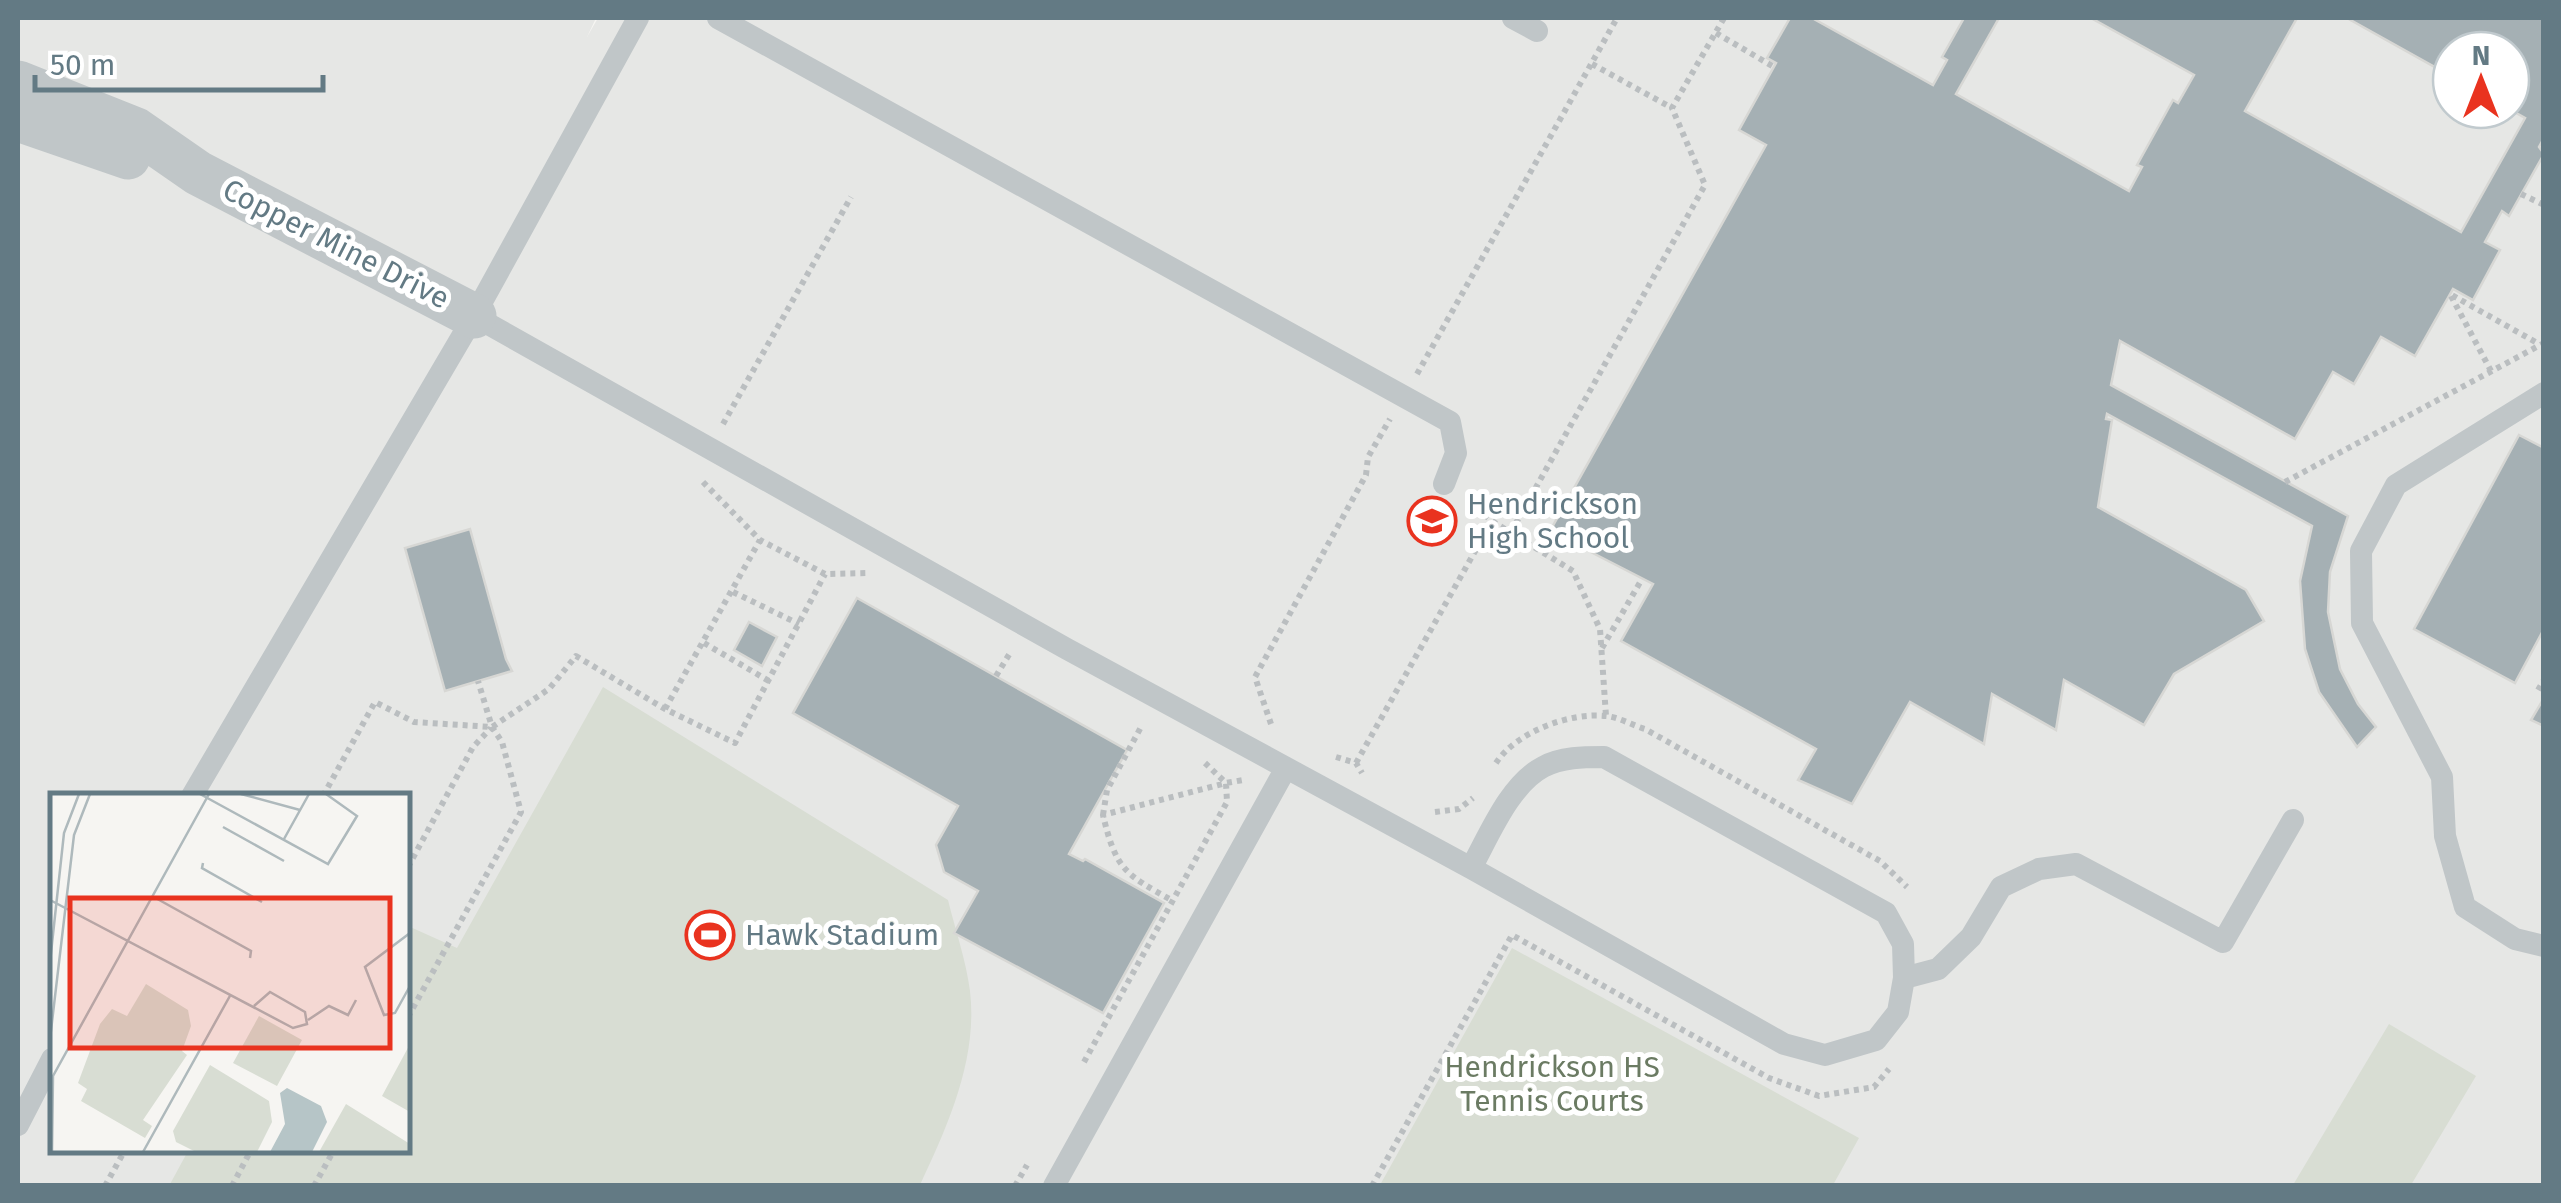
<svg xmlns="http://www.w3.org/2000/svg" width="2561" height="1203" viewBox="0 0 2561 1203" font-family="'Fira Sans',sans-serif">
	<style>
		.built { fill: #e6e7e5; fill-rule: evenodd }
		.green { fill: #d8ddd3 }
		.building { fill: #a5b0b4; stroke: #d7d7d4; stroke-width: 2.5 }
		.lines { fill: none; stroke-linecap: round; stroke-linejoin: round }
		.path { stroke: #babec0; stroke-width: 6; stroke-dasharray: 5 5; stroke-linecap: butt }
		.service { stroke: #c0c6c8; stroke-width: 22 }
		.minor { stroke: #c0c6c8; stroke-width: 45 }
		.labels { text-anchor: middle; stroke-width: 10; stroke-linejoin: round; paint-order: stroke }
		.street-label { font-size: 30px; fill: #637a84; stroke: #fff }
		.poi-label { font-size: 30px; fill: #637a84; stroke: #fff; text-anchor: start }
		.park-label { font-size: 30px; fill: #6b7b63; stroke: #fff }
		.inset-road { fill: none; stroke: #aeb9bc; stroke-width: 2.5 }
		.view { fill: #e9331f; fill-opacity: 0.15; stroke: #e9331f; stroke-width: 5 }
		.inset-edge { fill: none; stroke: #637a84; stroke-width: 5 }
	</style>
	<rect width="100%" height="100%" fill="#f6f5f2"/>
	<path class="built" d="M18 18H596L587 37 598 18H2543V1185H18ZM2451 50H2511V110H2451ZM52 796H408V1150H52Z"/>
	<path class="green" d="M603 687 948 900C955 929 966 960 970 991 978 1059 948 1125 920 1185L169 1186 188 1151 408 1150V926L457 948Z
		M1512 948 1859 1138 1833 1185H1380Z
		M2389 1024 2476 1076 2411 1185H2293Z"/>
	<path class="building" d="M1790 18H1812L1933 85 1947 60 1942 57 1964 18H1999L1956 94 2129 191 2142 167 2137 165 2173 100 2178 103 2194 75 2091 18H2297L2245 111 2461 232 2525 118 2511 110V50H2451V76L2347 18H2544V138L2539 147 2544 154 2509 216 2502 211 2485 242 2500 250 2473 300 2453 289 2415 356 2381 337 2354 384 2333 372 2295 439 2120 341 2111 385 2348 516 2330 572 2328 612 2340 669 2358 704 2376 727 2357 747 2319 692 2305 649 2300 581 2312 526 2107 414 2106 419 2112 420 2098 507 2246 590 2264 621 2174 674 2144 725 2064 680 2056 730 1992 694 1984 744 1910 702 1852 804 1798 780 1816 749 1621 641 1653 584 1550 531 1766 145 1739 130 1776 63 1767 58Z
		M2519 435 2544 448V629L2515 683 2414 629Z
		M470 529 506 659 512 671 445 691 405 548Z
		M857 598 1127 750 1069 854 1083 861 1085 859 1164 903 1103 1013 954 933 978 891 944 872 936 845 958 806 793 713Z
		M749 622 777 637 762 666 734 650Z
		M2544 698V726L2531 720Z"/>
	<g class="lines">
		<path class="path" d="M1716 33 1774 67
			M1592 64 1672 108
			M2521 194 2544 205
			M2491 371 2450 294 2539 344
			M1417 374 1617 18
			M723 424 851 197
			M703 482 760 540 825 574 868 573
			M2285 482 2544 343
			M1469 502 1492 521 1573 571 1600 629 1606 716
			M1511 532 1705 185 1672 108 1724 18
			M733 592 799 624
			M704 643 769 681
			M1602 648 1642 579
			M996 676 1010 653
			M2538 690 2544 680
			M665 709 760 540
			M1271 724 1255 677 1366 475 1368 457 1390 419
			M1336 757 1356 763 1362 773
			M1205 763 1226 783 1243 780
			M1356 763 1492 521
			M1496 763C1516 732 1570 712 1606 716 1618 717 1632 725 1645 729L1880 861 1907 887
			M323 796 375 702 414 722 492 727 549 689 576 656 665 709 735 743 825 574
			M1435 812 1459 809 1473 798
			M1103 815 1107 790 1141 727
			M408 867 473 747 491 728
			M408 1017 521 812 502 742 492 727 478 681
			M1084 1062 1227 802 1226 783 1103 815C1116 870 1125 874 1173 901
			M105 1186 125 1150
			M232 1186 251 1150
			M314 1186 334 1150
			M1015 1186 1027 1165
			M1372 1186 1512 935 1769 1078 1819 1096 1874 1087 1889 1069"/>
		<path class="service" d="M718 18 1450 422 1456 453 1444 484
			M1513 18 1537 31
			M474 316 1067 649 1471 868 1784 1044 1825 1055 1876 1040 1898 1012 1904 978 1903 944 1886 913 1604 757C1584 757 1561 757 1543 767 1509 785 1489 836 1471 868
			M2544 393 2396 485 2361 551 2362 623 2442 777 2445 836 2465 907 2515 939 2544 946
			M192 796 474 316 638 18
			M1904 978 1938 969 1971 937 2001 887 2039 869 2076 864 2223 942 2293 820
			M18 1125 52 1059
			M1054 1186 1286 768"/>
		<path class="minor" d="M18 83 136 130 198 173 474 316
			M18 119 128 157"/>
	</g>
	<defs>
		<g id="school-ring" transform="scale(2.5)"><circle r="9.5" fill="#fff" stroke="#e9331f" stroke-width="1.5"/><path d="M0-5L7-2L0 1L-7-2ZM-4 1L0 2.5L4 1V4Q0 6-4 4Z" fill="#e9331f"/></g>
		<g id="stadium-ring" transform="scale(2.5)"><circle r="9.5" fill="#fff" stroke="#e9331f" stroke-width="1.5"/><path d="M0-5a6.5 5 0 1 0 0 10a6.5 5 0 1 0 0-10ZM-3.5-1.8h7v3.6h-7Z" fill="#e9331f"/></g>
	</defs>
	<g fill-rule="evenodd">
		<use href="#school-ring" x="1432" y="521"/>
		<use href="#stadium-ring" x="710" y="935"/>
	</g>
	<g class="labels">
		<g class="street-label">
			<text transform="translate(336 244) rotate(27)" y="10">Copper Mine Drive</text>
		</g>
		<g class="poi-label">
			<text x="1467" y="514">Hendrickson<tspan x="1467" dy="34">High School</tspan></text>
			<text x="745" y="945">Hawk Stadium</text>
		</g>
		<g class="park-label">
			<text x="1552" y="1077">Hendrickson HS<tspan x="1552" dy="34">Tennis Courts</tspan></text>
		</g>
	</g>
	<g transform="translate(50 793)">
		<rect width="360" height="360" fill="#f6f5f2"/>
		<path d="M96 191 138 217 141 233 132 258 137 262 93 327 102 333 95 345 31 308 37 296 28 290 50 231 62 216 77 223ZM209 223 252 247 227 293 183 270ZM360 251V319L332 303ZM160 272 219 308 222 329 207 359H146L126 349 123 338ZM296 311 360 351V359H269Z" fill="#d8ddd3"/>
		<path d="M237 295 271 313 277 329 262 359H220L235 331 230 300Z" fill="#b6c5c7"/>
		<path class="inset-road" d="M150 1 278 71 307 23 276 1M191 1 250 17M173 34 234 68M234 46 259 1M153 70 152 75 212 109M102 103 201 158 200 165M0 107 243 235 257 231 255 219 220 199 204 213M360 140 315 174 334 222 345 220 360 193M0 169 14 40 29 1M258 227 279 213 298 222 306 207M0 246 24 42 40 1M2 359 3 283 159 1M93 359 181 201"/>
		<path class="view" d="M20 105H340V255H20Z"/>
		<rect width="360" height="360" class="inset-edge"/>
	</g>
	<rect width="2561" height="1203" fill="none" stroke="#637a84" stroke-width="40"/>
	<g transform="translate(2481 80)"><circle r="48" fill="#ffffff" stroke="#c1cace" stroke-width="2.5"/>
	<path d="M0-8L18 38L0 25L-18 38Z" fill="#e9331f"/>
	<text y="-15" font-size="28" font-weight="bold" text-anchor="middle" fill="#637a84">N</text>
	</g>
	<path d="M35 75v15h288v-15" fill="none" stroke="#637a84" stroke-width="5"/>
	<text x="50" y="75" font-size="30" fill="#637a84" stroke="#ffffff" stroke-width="8" paint-order="stroke">50 m</text>
</svg>
